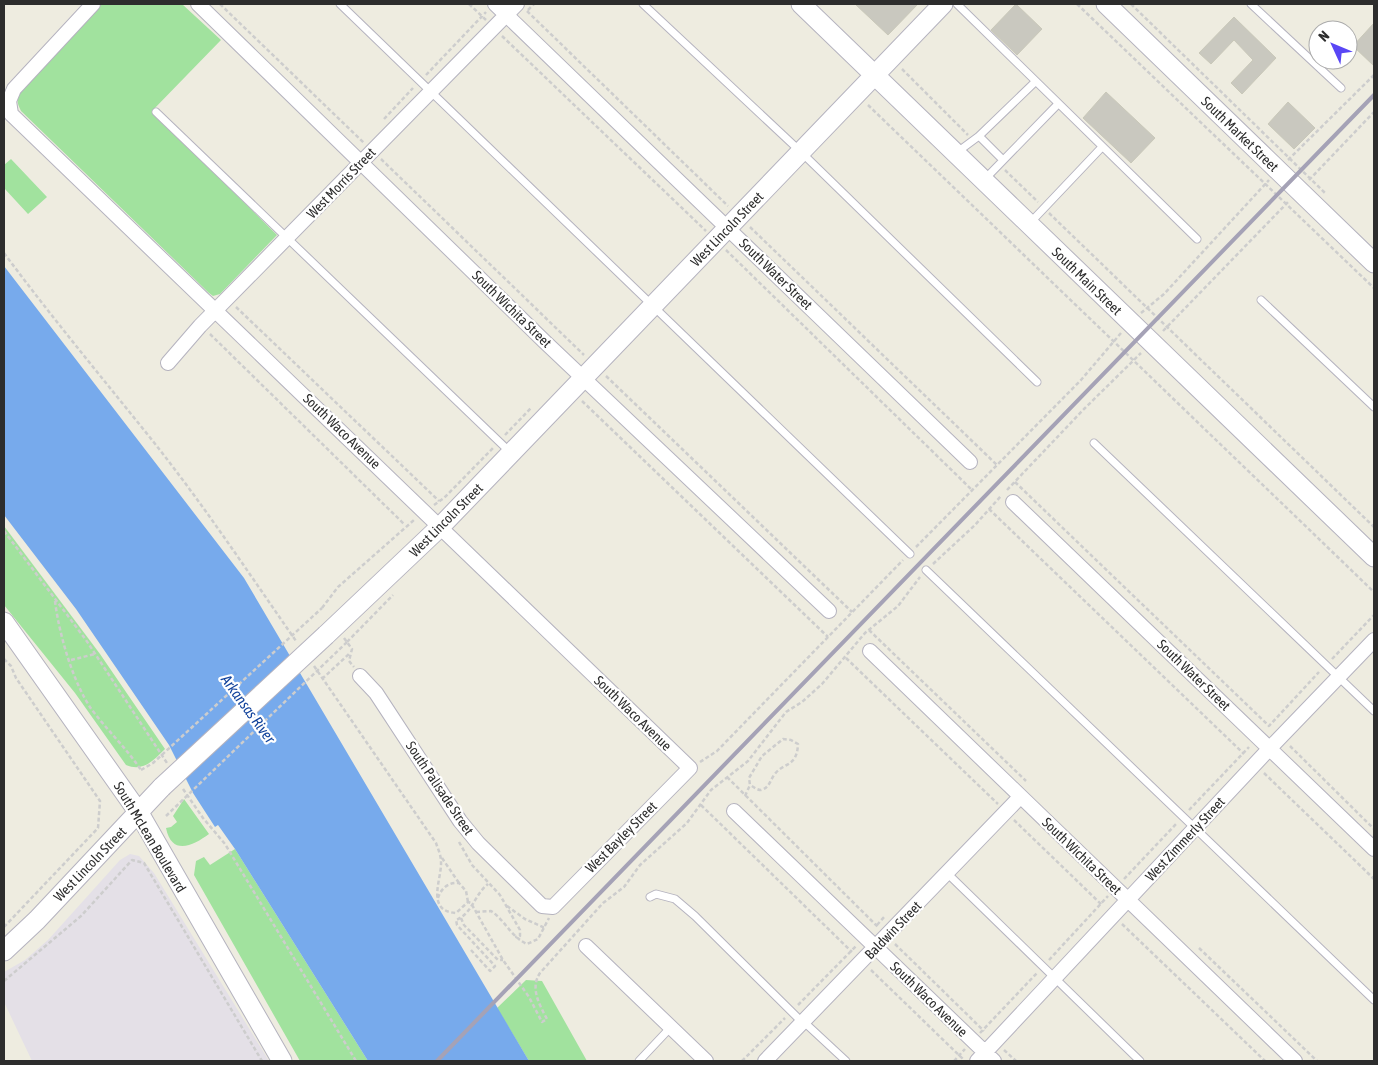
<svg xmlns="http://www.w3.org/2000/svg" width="1378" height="1065" viewBox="0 0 1378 1065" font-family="'Asap Condensed',sans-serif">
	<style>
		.industrial { fill: #e4e0e7 }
		.green { fill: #a1e29e }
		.water { fill: #77aaec }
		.building { fill: #c9c8bf; stroke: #c9c8b9 }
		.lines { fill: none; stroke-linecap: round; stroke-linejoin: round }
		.lane-casing { stroke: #b5b3bf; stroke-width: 9 }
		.street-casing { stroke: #b5b3bf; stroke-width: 16 }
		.secondary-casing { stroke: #b5b3bf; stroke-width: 21 }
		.path { stroke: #cdcdcd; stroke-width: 2.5; stroke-dasharray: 4 2.5; stroke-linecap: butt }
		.lane { stroke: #fff; stroke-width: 7 }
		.street { stroke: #fff; stroke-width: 14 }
		.secondary { stroke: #fff; stroke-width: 19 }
		.rail { stroke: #a5a2b6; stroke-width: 4 }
		.secondary-bridge-casing { stroke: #b5b3bf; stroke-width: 21; stroke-linecap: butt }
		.path-bridge { stroke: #cdcdcd; stroke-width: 2.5; stroke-dasharray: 4 2.5; stroke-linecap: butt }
		.secondary-bridge { stroke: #fff; stroke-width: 19 }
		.labels { text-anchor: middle; stroke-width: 4.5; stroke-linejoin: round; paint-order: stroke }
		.street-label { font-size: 14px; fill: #2d2d2d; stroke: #fff }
		.water-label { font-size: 15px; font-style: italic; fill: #12439c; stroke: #fff }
	</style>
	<rect width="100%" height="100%" fill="#eeece0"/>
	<path class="industrial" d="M130 854 139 856 154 873 269 1061H32L4 1002V972L25 960 48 940 120 860Z"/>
	<path class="green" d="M101 4H182L221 40 152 111 277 235 220 294 213 296 209 293 21 111C17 103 16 99 20 92Z
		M11 159 47 197 28 214 4 188V165Z
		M4 526 100 654 165 749C153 761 143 772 126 765L75 693 4 605Z
		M184 799 209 834C194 845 172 857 166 828L171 827 177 822 173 816Z
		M235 849 368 1061H300L194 875 196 861 204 857 210 865Z
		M526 980 542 981 587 1061H529L497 1008Z"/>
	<path class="water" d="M4 266 244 578 529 1061H368L235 849 218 825 215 827 193 793 169 745 76 609 4 515Z"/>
	<path class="building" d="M855 4H918L888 35Z
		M1016 4 1042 29 1017 55 991 30Z
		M1234 17 1276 58 1242 94 1231 83 1253 60 1234 40 1211 64 1199 53Z
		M1374 23V66L1353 46Z
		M1106 92 1155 138 1131 163 1083 118Z
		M1288 102 1315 128 1294 149 1268 124Z"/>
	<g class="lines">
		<g class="lane-casing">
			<path id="lane" d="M340 4 910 554
				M643 4 801 152 1037 382
				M957 4 1197 239
				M1251 4 1341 88
				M156 112 511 453
				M979 136 1003 160
				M956 153 979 136 1035 82
				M984 180 1058 104
				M1029 224 1102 147
				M1261 300 1374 407
				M1094 443 1374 711
				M926 570 1374 1000
				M948 874 1140 1061
				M650 897 656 894 675 899 695 916 803 1023
				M804 1022 846 1061
				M639 1061 671 1027"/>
		</g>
		<g class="street-casing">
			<path id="street" d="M93 4 14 89 9 101 11 114 690 768 553 907 542 906 478 843 460 821 376 693 360 676
				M198 4 544 341 829 611
				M495 4 970 462
				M168 363 200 326 517 4
				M1013 502 1374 849
				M870 651 1295 1061
				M734 811 994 1061
				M586 946 706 1061
				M765 1061 1020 797
				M977 1061 1270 748 1374 640"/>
		</g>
		<g class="secondary-casing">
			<path id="secondary" d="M801 4 1374 557
				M1106 4 1374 263
				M4 622 139 813 282 1061
				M326 635 441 526 943 4
				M4 951 37 920 162 787"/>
		</g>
		<path class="path" d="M220 4 364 143
			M469 4 486 20
			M1077 4 1374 288
			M1131 4 1325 193
			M528 10 534 4
			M527 11 728 206
			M502 36 706 231
			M902 69 968 135
			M426 75 486 12
			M868 105 1374 592
			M384 119 413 88
			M381 159 584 355
			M1288 160 1374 75
			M1005 170 1038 202
			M1309 180 1374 112
			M1049 213 1374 527
			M750 227 997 465
			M726 250 972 490
			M4 253C50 315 99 374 148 435 201 501 248 572 296 641
			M236 307 439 501
			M1141 313 1164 294 1269 180
			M1163 331 1289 201
			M210 334 405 525
			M606 376 852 612
			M582 401 828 637
			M505 435 531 408
			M1015 482 1269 726 1319 672
			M1007 490 1084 409 1141 353
			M434 505 444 498 493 448
			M989 509 1244 754
			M4 531 86 640 167 763
			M916 547 1081 380 1121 333
			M933 564 975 525 1001 496
			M55 601C59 634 73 683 92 710 108 731 127 749 141 770
			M322 608 338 587 414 520
			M869 630 1026 781
			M344 638 352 649 349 661 354 667
			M347 642 393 595
			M846 658 998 804
			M4 659 11 666 16 678 100 801 98 828 4 927
			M1332 659 1374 615
			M71 660 95 654
			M314 666 436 843C438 849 441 855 441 862 442 879 425 911 456 913L468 902 471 903 503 960 529 997 542 1022 547 1019C539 1004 530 988 540 973L603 903 624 887 640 865 687 823 711 790 748 761 786 712 802 702 822 684 865 633 898 606 920 577
			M322 679 349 654
			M1290 746 1374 829
			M700 762 717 751 903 560
			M1264 773 1374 879
			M727 777 879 928
			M183 789 203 818 225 844 356 1061
			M745 796 750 785 749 778 762 756 783 739 791 740 798 744C797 768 783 762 774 775 770 781 769 788 761 790 757 790 754 787 750 785
			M701 805 852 952
			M1189 810 1249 747
			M1014 820 1102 905
			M459 842 472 865 500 895 520 930V936L515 937
			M442 858 459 883
			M1124 879 1177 823
			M438 898C441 888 449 882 459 883L466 891 468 902
			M507 906 525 919 545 928
			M476 912 491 911C505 920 511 937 527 944L538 939 549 918
			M461 918 464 925 498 960H503
			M1122 924 1265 1061
			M877 925 885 916
			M895 944 984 1031
			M1199 948 1317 1061
			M471 950 490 971 495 966 457 925 456 920C473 913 474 895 488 884
			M1049 960 1108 896
			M871 970 964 1060
			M4 981 81 916 132 860 144 863 262 1061
			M798 1005 857 945
			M980 1033 1037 973
			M1004 1050 1016 1061
			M742 1061 785 1018
			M954 1061 965 1049"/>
		<use href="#lane" class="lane"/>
		<use href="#street" class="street"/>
		<use href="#secondary" class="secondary"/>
		<path class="rail" d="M437 1061 1374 95"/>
		<g class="secondary-bridge-casing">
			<path id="secondary-bridge" d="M162 787 326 635"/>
		</g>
		<path class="path-bridge" d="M141 770 153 763 322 608
			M166 816 347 642"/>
		<use href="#secondary-bridge" class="secondary-bridge"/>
	</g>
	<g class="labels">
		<g class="street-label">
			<text transform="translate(1240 134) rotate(44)" y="5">South Market Street</text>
			<text transform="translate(341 183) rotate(-46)" y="5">West Morris Street</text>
			<text transform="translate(727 229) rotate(-46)" y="5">West Lincoln Street</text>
			<text transform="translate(776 274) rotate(44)" y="5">South Water Street</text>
			<text transform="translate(1087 281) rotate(44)" y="5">South Main Street</text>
			<text transform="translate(512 309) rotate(44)" y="5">South Wichita Street</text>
			<text transform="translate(342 431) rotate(44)" y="5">South Waco Avenue</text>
			<text transform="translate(446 520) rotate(-45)" y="5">West Lincoln Street</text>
			<text transform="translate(1194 675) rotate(44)" y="5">South Water Street</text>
			<text transform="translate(633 713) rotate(44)" y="5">South Waco Avenue</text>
			<text transform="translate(440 788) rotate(56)" y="5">South Palisade Street</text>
			<text transform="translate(150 837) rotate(59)" y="5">South McLean Boulevard</text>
			<text transform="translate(621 837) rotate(-45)" y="5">West Bayley Street</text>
			<text transform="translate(1185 839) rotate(-47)" y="5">West Zimmerly Street</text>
			<text transform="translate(1082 856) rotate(44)" y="5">South Wichita Street</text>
			<text transform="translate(90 864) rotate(-46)" y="5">West Lincoln Street</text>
			<text transform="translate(893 930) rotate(-46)" y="5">Baldwin Street</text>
			<text transform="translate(929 999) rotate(44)" y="5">South Waco Avenue</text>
		</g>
		<g class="water-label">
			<text transform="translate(248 709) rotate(54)" y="5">Arkansas River</text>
		</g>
	</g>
	<rect width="1378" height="1065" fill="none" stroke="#2d2d2d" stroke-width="10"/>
	<g transform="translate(1333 45) rotate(314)"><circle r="24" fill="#ffffff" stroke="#ababab"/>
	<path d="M0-4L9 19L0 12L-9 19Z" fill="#5946f5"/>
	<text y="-8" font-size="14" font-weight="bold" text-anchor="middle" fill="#2d2d2d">N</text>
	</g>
</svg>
